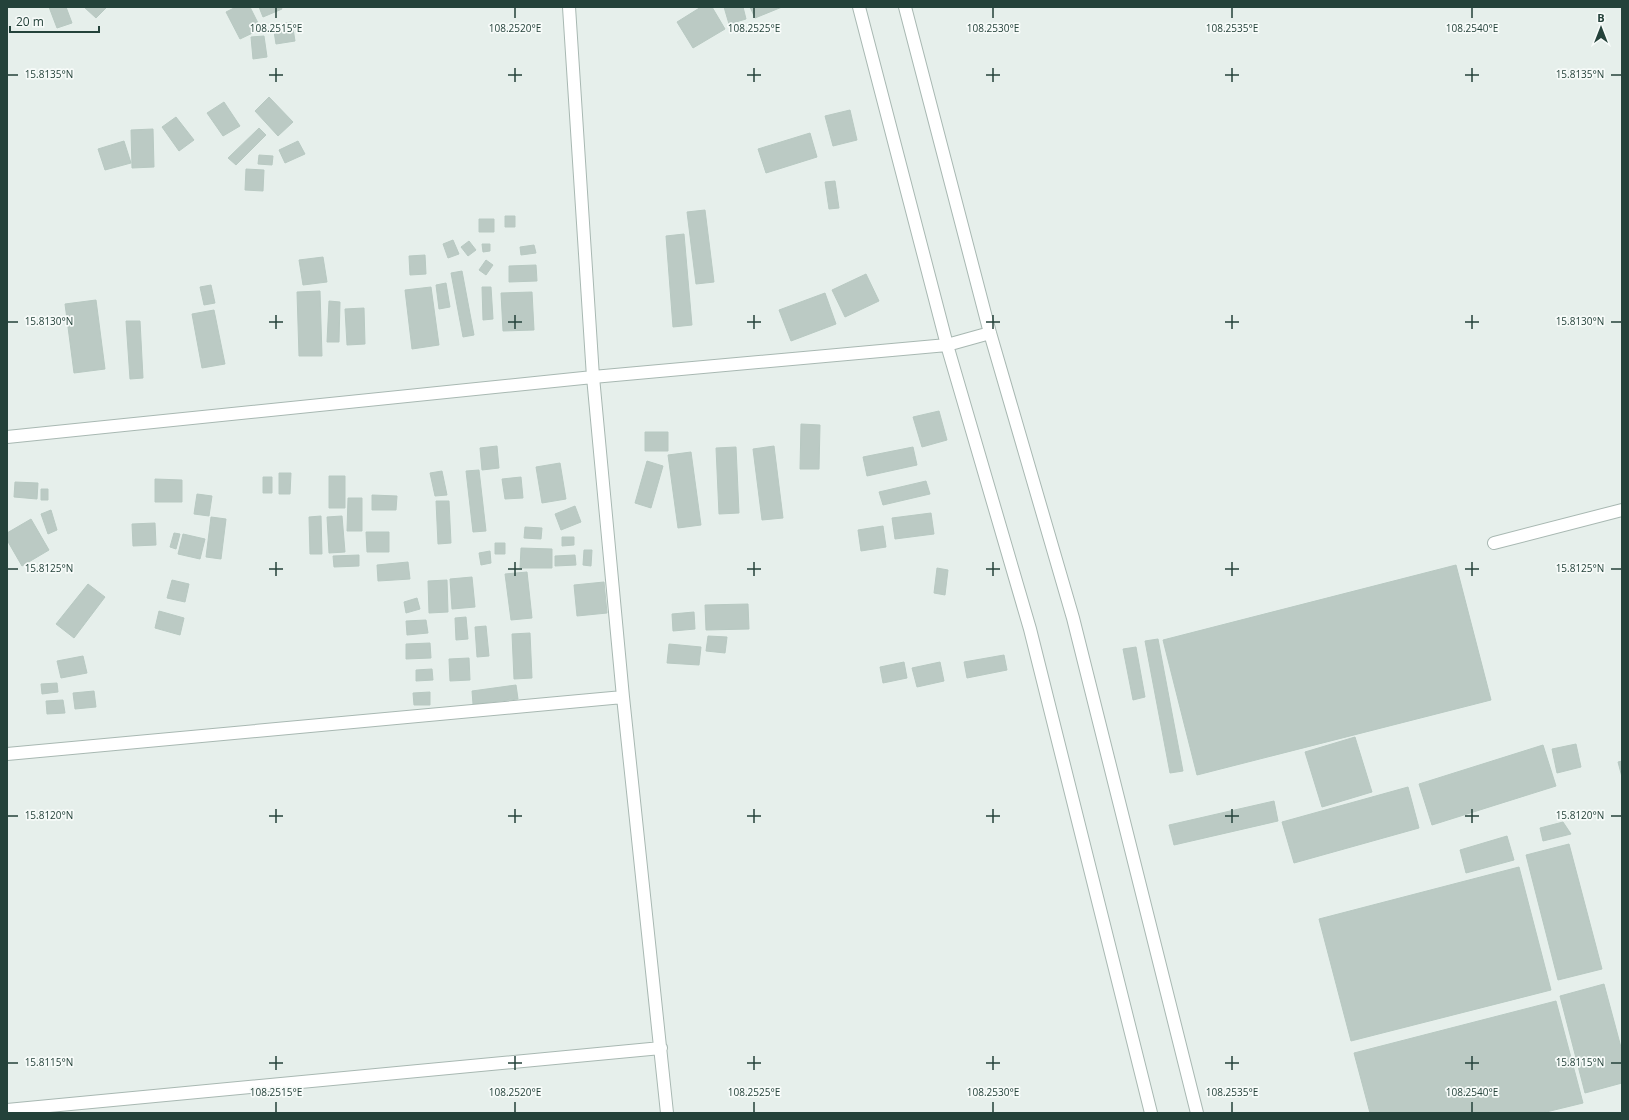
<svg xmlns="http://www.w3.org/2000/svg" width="1629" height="1120" viewBox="0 0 1629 1120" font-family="'Open Sans',sans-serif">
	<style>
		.building { fill: #bbcac4; stroke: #b8c9c2 }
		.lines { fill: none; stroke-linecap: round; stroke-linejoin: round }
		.minor-casing { stroke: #a8b8b2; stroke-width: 14 }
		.minor { stroke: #fff; stroke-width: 12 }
		.ticks { fill: none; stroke: #24423a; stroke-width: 1.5 }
		.ticks-label { font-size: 10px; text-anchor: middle; fill: #24423a; stroke: #f7fbf9; stroke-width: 3.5; stroke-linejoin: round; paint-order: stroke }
	</style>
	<rect width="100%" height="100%" fill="#e6efeb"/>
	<path class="building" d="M49 7H66L72 23 57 28Z
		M84 7H107L96 18Z
		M236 7H250L261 29 240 39 226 12Z
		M259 7H281L282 9 263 17Z
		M701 7H712L725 29 693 48 677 22Z
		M724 7H743L746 19 729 24Z
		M750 7H782L755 18Z
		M292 22 295 41 276 44 273 25Z
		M264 36 267 57 253 59 251 37Z
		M269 97 293 122 278 136 255 111Z
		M224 102 240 126 223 136 207 113Z
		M850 110 857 140 833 146 825 116Z
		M176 117 194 140 179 151 162 127Z
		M259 128 266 135 236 165 228 158Z
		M153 129 154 167 132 168 131 130Z
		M810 133 817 157 766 173 758 149Z
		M124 141 131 163 105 170 98 149Z
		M298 141 305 154 285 163 279 150Z
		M259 155 273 156 272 165 258 164Z
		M246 169 264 170 263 191 245 190Z
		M835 181 839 208 829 209 825 182Z
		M705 210 714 282 696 284 687 212Z
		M505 216H515V227H505Z
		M479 219H494V232H479Z
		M684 234 692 325 673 327 666 236Z
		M453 240 459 254 448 258 443 244Z
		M469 241 476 250 468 256 461 247Z
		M482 244H490V251L483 252Z
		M534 245 536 253 521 255 520 247Z
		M425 255 426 274 410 275 409 256Z
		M323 257 327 282 303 285 299 260Z
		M486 260 493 265 486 275 479 270Z
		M536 265 537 281 509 282V266Z
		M462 271 474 335 463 337 451 273Z
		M866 274 879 301 845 317 832 290Z
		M446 283 450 307 439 309 436 285Z
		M211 285 215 303 204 305 200 287Z
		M431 287 439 345 412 349 405 290Z
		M482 287H491L493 319 483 320Z
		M320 291 322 356H299L297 292Z
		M532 292 534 330 503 331 501 293Z
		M825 293 836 324 791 341 779 310Z
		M96 300 105 369 74 373 65 304Z
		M329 301 340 302 339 342H327Z
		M364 308 365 344 347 345 345 309Z
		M214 310 225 364 202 368 192 314Z
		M126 321H140L143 378 130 379Z
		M939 411 947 440 922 447 913 417Z
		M801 424 820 425 819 469H800Z
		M645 432H668V451H645Z
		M497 446 499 468 482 470 480 448Z
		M774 446 783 518 762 520 753 449Z
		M736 447 739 513 719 514 716 448Z
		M913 447 917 465 867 476 863 457Z
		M691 452 701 525 678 528 668 455Z
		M647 461 663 466 651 508 635 503Z
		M560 463 566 499 542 503 536 467Z
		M479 470 486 531 473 532 466 471Z
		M442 471 447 495 435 496 430 473Z
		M279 473H291L290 494H279Z
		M329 476H345V508H329Z
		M263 477H272V493H263Z
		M521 477 523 498 505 499 502 479Z
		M155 479 182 480V502H155Z
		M926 481 930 494 883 505 879 492Z
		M15 482 38 483 37 499 14 497Z
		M41 489H48V500H41Z
		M197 494 212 496 209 516 194 514Z
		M372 495 397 496 396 510H372Z
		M348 498H362V531H347Z
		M436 501H449L451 543 438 544Z
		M575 506 581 522 561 530 555 514Z
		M51 510 57 530 48 534 41 514Z
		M931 513 934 534 895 539 892 518Z
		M321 516 322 554H310L309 517Z
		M342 516 345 552 329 553 327 517Z
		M211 517 226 519 221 559 206 557Z
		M31 519 49 550 22 566 7 540V533Z
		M155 523 156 545 133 546 132 524Z
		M883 526 886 547 861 551 858 530Z
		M525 527 542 528 541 539 524 538Z
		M366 532H389V552H367Z
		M174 533 180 534 176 549 170 547Z
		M183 534 205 539 200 559 178 554Z
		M562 537H574V545L562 546Z
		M495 543H505V554H495Z
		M521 548 552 549V568H520Z
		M584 550H592L591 566 583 565Z
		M490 551 491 563 481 565 479 553Z
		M359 555V566L334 567 333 556Z
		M575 555 576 565 555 566V556Z
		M408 562 410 579 378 581 377 565Z
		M1456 565 1491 700 1197 775 1163 640Z
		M937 568 948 570 945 595 934 593Z
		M527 572 532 618 511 620 505 574Z
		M472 577 475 607 452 609 450 579Z
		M172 580 189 584 185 602 167 598Z
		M447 580 448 612 429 613 428 581Z
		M604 582 607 613 577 616 574 585Z
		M88 584 105 597 74 638 56 624Z
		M417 598 420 609 406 613 404 602Z
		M748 604 749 629 706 630 705 605Z
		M159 611 184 618 180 635 155 628Z
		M694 612 695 629 673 631 672 614Z
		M466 617 468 639 456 640 455 618Z
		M426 620 428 633 407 635 406 621Z
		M486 626 489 656 477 657 475 627Z
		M530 633 532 678 514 679 512 634Z
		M708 636 727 637 725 653 706 651Z
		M1158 639 1183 771 1170 773 1145 641Z
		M430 643 431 658 406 659V644Z
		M669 644 701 647 699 665 667 663Z
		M1136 647 1145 697 1133 700 1123 649Z
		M1004 655 1007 670 967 678 964 662Z
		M83 656 87 673 61 678 57 661Z
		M469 658 470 680 450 681 449 659Z
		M904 662 907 678 883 683 880 667Z
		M940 662 944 681 917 687 912 668Z
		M432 669 433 680 416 681V670Z
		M57 683 58 692 42 694 41 684Z
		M516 685 518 699 473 704 472 691Z
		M94 691 96 707 75 709 73 693Z
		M430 692V705H414L413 693Z
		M63 700 65 713 47 714 46 701Z
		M1355 737 1372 792 1322 807 1305 752Z
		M1576 744 1581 767 1557 773 1552 749Z
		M1543 745 1556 786 1432 825 1419 784Z
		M1622 761V777L1618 762Z
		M1408 787 1419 828 1294 863 1282 822Z
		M1274 801 1278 821 1174 845 1169 825Z
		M1563 822 1571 834 1543 841 1540 828Z
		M1507 836 1514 860 1466 873 1460 850Z
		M1569 844 1602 969 1558 980 1526 855Z
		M1519 867 1551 990 1351 1041 1319 919Z
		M1604 984 1622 1051V1083L1585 1093 1560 996Z
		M1556 1001 1583 1103 1542 1113H1370L1354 1053Z"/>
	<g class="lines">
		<g class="minor-casing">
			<path id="minor" d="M569 7 593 377 623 697 667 1113
				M859 7 947 345 1030 629 1151 1113
				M905 7 990 333 1073 618 1197 1113
				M7 437 593 377 947 345 990 333
				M1494 543 1622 510
				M7 754 623 697
				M7 1110 661 1048"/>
		</g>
		<use href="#minor" class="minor"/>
	</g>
	<path class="ticks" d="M276 8V18M515 8V18M754 8V18M993 8V18M1232 8V18M1472 8V18M276 68V82M515 68V82M754 68V82M993 68V82M1232 68V82M1472 68V82M8 75H18M269 75H283M508 75H522M747 75H761M986 75H1000M1225 75H1239M1465 75H1479M1611 75H1621M276 315V329M515 315V329M754 315V329M993 315V329M1232 315V329M1472 315V329M8 322H18M269 322H283M508 322H522M747 322H761M986 322H1000M1225 322H1239M1465 322H1479M1611 322H1621M276 562V576M515 562V576M754 562V576M993 562V576M1232 562V576M1472 562V576M8 569H18M269 569H283M508 569H522M747 569H761M986 569H1000M1225 569H1239M1465 569H1479M1611 569H1621M276 809V823M515 809V823M754 809V823M993 809V823M1232 809V823M1472 809V823M8 816H18M269 816H283M508 816H522M747 816H761M986 816H1000M1225 816H1239M1465 816H1479M1611 816H1621M276 1056V1070M515 1056V1070M754 1056V1070M993 1056V1070M1232 1056V1070M1472 1056V1070M8 1063H18M269 1063H283M508 1063H522M747 1063H761M986 1063H1000M1225 1063H1239M1465 1063H1479M1611 1063H1621M276 1102V1112M515 1102V1112M754 1102V1112M993 1102V1112M1232 1102V1112M1472 1102V1112"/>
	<g class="ticks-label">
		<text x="276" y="32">108.2515°E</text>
		<text x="515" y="32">108.2520°E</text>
		<text x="754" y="32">108.2525°E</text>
		<text x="993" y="32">108.2530°E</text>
		<text x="1232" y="32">108.2535°E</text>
		<text x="1472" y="32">108.2540°E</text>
		<text x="49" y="78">15.8135°N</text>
		<text x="1580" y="78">15.8135°N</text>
		<text x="49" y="325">15.8130°N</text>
		<text x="1580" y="325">15.8130°N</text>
		<text x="49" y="572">15.8125°N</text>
		<text x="1580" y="572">15.8125°N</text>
		<text x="49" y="819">15.8120°N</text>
		<text x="1580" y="819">15.8120°N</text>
		<text x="49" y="1066">15.8115°N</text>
		<text x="1580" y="1066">15.8115°N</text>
		<text x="276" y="1096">108.2515°E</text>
		<text x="515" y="1096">108.2520°E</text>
		<text x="754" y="1096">108.2525°E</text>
		<text x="993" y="1096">108.2530°E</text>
		<text x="1232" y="1096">108.2535°E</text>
		<text x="1472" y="1096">108.2540°E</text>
	</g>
	<rect width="1629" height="1120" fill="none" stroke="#24423a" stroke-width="16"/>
	<g transform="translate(1601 28)" stroke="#f7fbf9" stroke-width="3" paint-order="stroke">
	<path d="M0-3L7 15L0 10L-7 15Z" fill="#24423a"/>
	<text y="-6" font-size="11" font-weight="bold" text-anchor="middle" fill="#24423a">B</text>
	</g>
	<path d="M10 26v6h89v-6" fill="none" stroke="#24423a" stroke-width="2"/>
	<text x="16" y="26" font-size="12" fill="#24423a" stroke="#f7fbf9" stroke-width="3" paint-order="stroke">20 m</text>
</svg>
